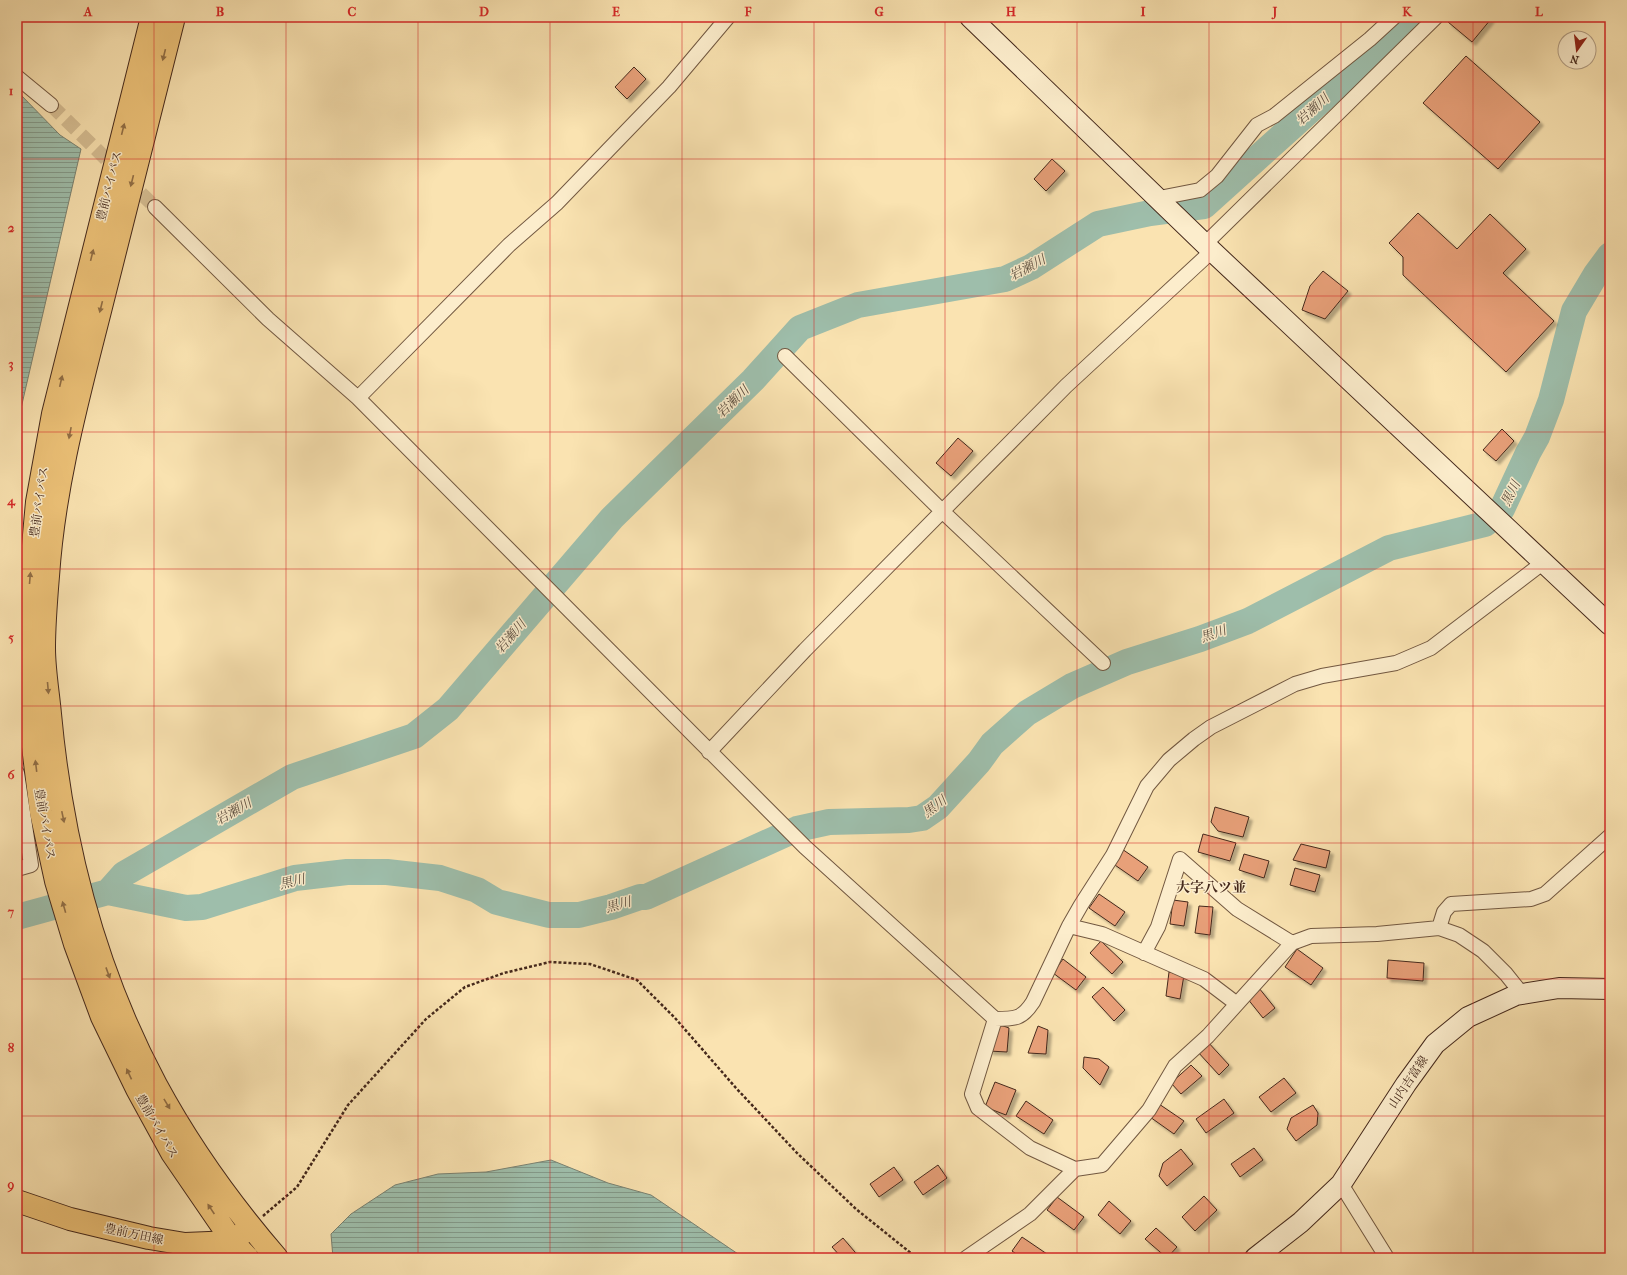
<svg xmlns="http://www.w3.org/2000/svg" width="1627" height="1275" viewBox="0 0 1627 1275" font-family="'IM FELL French Canon','Noto Serif JP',serif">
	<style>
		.water { fill: url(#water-rules); stroke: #7a8272 }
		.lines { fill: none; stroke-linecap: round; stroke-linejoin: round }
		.river { stroke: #9ebeab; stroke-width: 26 }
		.building { fill: #e8a079; stroke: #45291c; filter: url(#shadow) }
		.street-tunnel { stroke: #d6be93; stroke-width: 14; stroke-dasharray: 14 7; stroke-linecap: butt }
		.street-casing { stroke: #725841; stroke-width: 16 }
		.secondary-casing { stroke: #45291c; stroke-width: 22 }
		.primary-casing { stroke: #45291c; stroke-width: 24 }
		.highway-casing { stroke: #45291c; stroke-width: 24 }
		.path { stroke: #45291c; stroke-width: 2.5; stroke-dasharray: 3 2; stroke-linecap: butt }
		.street { stroke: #fcedcc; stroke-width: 14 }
		.secondary { stroke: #fcedcc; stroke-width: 20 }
		.primary { stroke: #edc278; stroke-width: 22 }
		.highway { stroke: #edc278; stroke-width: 22 }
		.oneway { fill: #916e45 }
		.grid { fill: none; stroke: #d62828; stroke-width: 1; stroke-opacity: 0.55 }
		.labels { text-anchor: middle; stroke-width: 3; stroke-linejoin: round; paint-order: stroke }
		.street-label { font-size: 12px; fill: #45291c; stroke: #fcedcc }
		.water-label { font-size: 13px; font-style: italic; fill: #5b4e40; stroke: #fcedcc }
		.quarter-label { font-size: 14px; font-weight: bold; fill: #45291c; stroke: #fcedcc }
		.neatline { fill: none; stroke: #d62828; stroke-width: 1.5 }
		.grid-label { font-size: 13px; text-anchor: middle; font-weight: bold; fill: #d62828 }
	</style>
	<defs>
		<pattern id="water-rules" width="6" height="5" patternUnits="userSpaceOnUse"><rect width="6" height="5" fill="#9ebeab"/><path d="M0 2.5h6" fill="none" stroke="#839a8a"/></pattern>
		<filter id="shadow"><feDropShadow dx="3.5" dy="3.5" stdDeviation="1" flood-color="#0004"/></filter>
	</defs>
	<rect width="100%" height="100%" fill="#fae3b1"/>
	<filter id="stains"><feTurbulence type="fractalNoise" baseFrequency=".005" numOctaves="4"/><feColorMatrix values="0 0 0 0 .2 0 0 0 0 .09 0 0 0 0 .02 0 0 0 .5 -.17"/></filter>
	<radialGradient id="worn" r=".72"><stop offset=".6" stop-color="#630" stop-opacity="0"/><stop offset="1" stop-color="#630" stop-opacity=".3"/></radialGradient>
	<path class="water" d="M19 93 60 135 81 149 19 417 17 418V95Z
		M551 1160 608 1183 651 1195 744 1258H333L331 1234 351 1214 395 1185 438 1174 486 1172Z"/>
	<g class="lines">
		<path class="river" d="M108 892 124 874 292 777 414 736 448 709 612 518 753 380 800 328 858 305 1005 279 1031 267 1098 224 1150 213 1204 206 1414 17
			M17 917 108 892 186 908 202 907 295 878 347 872H387L440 878 477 890 497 902 549 915H579L611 907 640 897H646L797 829 829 822 909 820 922 818 938 807 979 762 992 744 1027 713 1072 686 1127 662 1200 639 1248 621 1389 548 1485 524 1502 509 1528 453 1537 437 1551 400 1574 311 1596 274 1610 255"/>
	</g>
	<path class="building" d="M1452 17H1488L1491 19 1472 42 1448 22Z
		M1466 56 1540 122 1498 169 1423 103Z
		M634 67 646 79 627 99 615 87Z
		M1052 159 1065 171 1046 191 1034 179Z
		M1418 213 1457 249 1490 214 1526 249 1503 273 1554 321 1506 372 1403 275V257L1389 243Z
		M1323 271 1348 291 1325 319 1302 310 1310 286Z
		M1502 429 1514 441 1496 461 1483 450Z
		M958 438 973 451 951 476 936 463Z
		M1215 807 1249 817 1243 837 1218 831 1211 822Z
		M1203 834 1236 843 1230 861 1198 852Z
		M1301 844 1330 851 1326 868 1293 860Z
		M1122 849 1148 867 1138 881 1112 863Z
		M1244 854 1269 861 1264 878 1239 870Z
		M1295 868 1320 875 1315 892 1290 885Z
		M1099 894 1125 912 1115 926 1089 908Z
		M1173 900 1188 902 1184 926 1170 924Z
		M1199 906 1213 907 1210 935 1195 933Z
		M1101 941 1123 962 1112 974 1090 953Z
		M1297 949 1323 968 1311 985 1285 967Z
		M1063 959 1086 977 1076 990 1053 973Z
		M1388 960 1424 963 1423 981 1387 978Z
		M1169 972 1184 975 1180 999 1166 996Z
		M1103 987 1125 1010 1114 1021 1092 997Z
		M1259 988 1275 1008 1263 1018 1247 998Z
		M998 1024 1009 1028 1007 1052 989 1051Z
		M1038 1026 1048 1030 1046 1054 1028 1053Z
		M1207 1041 1229 1065 1219 1075 1197 1051Z
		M1084 1057 1099 1059 1109 1067 1100 1085 1083 1068Z
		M1191 1065 1202 1076 1181 1094 1171 1083Z
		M1284 1078 1296 1093 1271 1112 1259 1097Z
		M995 1082 1016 1090 1006 1115 985 1107Z
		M1224 1099 1234 1113 1206 1133 1196 1119Z
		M1026 1101 1053 1120 1044 1134 1016 1116Z
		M1159 1104 1184 1121 1174 1134 1150 1117Z
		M1313 1105 1318 1113 1317 1125 1296 1141 1287 1129 1291 1118Z
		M1254 1148 1263 1160 1240 1177 1231 1164Z
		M1181 1149 1193 1164 1167 1186 1159 1176 1163 1163Z
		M938 1165 947 1178 923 1195 914 1182Z
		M894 1167 903 1180 879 1197 870 1184Z
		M1204 1196 1217 1210 1195 1231 1182 1217Z
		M1057 1197 1084 1217 1074 1230 1047 1210Z
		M1109 1201 1131 1221 1120 1234 1098 1215Z
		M1156 1228 1177 1247 1167 1258 1145 1239Z
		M1022 1237 1047 1254 1044 1258H1022L1012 1251Z
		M843 1238 860 1258H842L832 1247Z"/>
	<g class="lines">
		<path class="street-tunnel" d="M51 105 155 207"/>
		<g class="street-casing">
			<path id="street" d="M17 77 51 105
				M1159 198 1200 190 1217 176 1257 125 1274 116 1370 39 1394 17
				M155 207 268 319 358 398 805 847 995 1019 972 1094 978 1108 1030 1148 1075 1169 1102 1165 1149 1110 1175 1066 1208 1036 1292 943 1311 936 1377 934 1439 928 1459 935 1483 951 1506 974 1522 994
				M1205 244 1436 17
				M785 356 942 511 1103 663
				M358 398 509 245 557 203 669 87 728 17
				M709 752 805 650 1066 386 1212 251
				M17 773 31 865 17 869
				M1069 926 1102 934 1204 979 1237 1004
				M1439 928 1444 912 1451 904 1531 899 1545 894 1610 836
				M1144 953 1158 927 1180 859 1237 909 1292 943
				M995 1019C1015 1019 1022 1019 1033 1002L1069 926 1081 905 1113 855 1147 786 1169 760 1194 739 1211 727 1295 684 1322 676 1396 663 1431 648 1544 562
				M1341 1184 1387 1258
				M966 1258 1030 1214 1075 1169"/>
		</g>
		<g class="secondary-casing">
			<path id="secondary" d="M970 17 1212 251 1610 625
				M1255 1258 1301 1222 1341 1184 1406 1084 1435 1044 1468 1017 1516 995 1559 988 1610 989"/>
		</g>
		<g class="primary-casing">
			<path id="primary" d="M17 1201 70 1219 149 1238 185 1244 233 1242 246 1230"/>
		</g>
		<g class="highway-casing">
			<path id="highway" d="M152 17 53 414 37 502 24 645 31 730 41 812 56 881 75 944 102 1017 137 1089 172 1153 233 1242 248 1258
				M174 17C149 115 124 213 100 311 78 398 54 486 48 576 46 600 44 624 44 648 44 670 48 692 50 714 62 843 95 971 156 1085 189 1146 232 1206 277 1258"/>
		</g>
		<path class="path" d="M263 1216 297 1187 348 1105 426 1019 465 987 504 973 550 962 590 964 637 980 675 1018 736 1088 797 1153 856 1209 917 1258"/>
		<use href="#street" class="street"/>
		<use href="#secondary" class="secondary"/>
		<use href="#primary" class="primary"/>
		<use href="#highway" class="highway"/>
	</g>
	<defs><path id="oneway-solid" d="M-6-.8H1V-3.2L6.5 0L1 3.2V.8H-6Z"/></defs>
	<g class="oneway">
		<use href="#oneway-solid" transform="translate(164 55) rotate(104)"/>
		<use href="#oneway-solid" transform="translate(123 129) rotate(-76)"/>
		<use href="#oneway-solid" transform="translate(132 181) rotate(104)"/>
		<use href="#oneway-solid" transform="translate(92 255) rotate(-76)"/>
		<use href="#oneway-solid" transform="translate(101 307) rotate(104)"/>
		<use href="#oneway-solid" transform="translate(61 381) rotate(-77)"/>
		<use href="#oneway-solid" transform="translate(70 433) rotate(101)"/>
		<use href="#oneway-solid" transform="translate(30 578) rotate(-85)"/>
		<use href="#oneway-solid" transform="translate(48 688) rotate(85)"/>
		<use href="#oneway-solid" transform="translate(36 766) rotate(-97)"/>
		<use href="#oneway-solid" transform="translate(63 817) rotate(78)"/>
		<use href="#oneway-solid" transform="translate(64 907) rotate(-106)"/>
		<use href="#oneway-solid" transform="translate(108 973) rotate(70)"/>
		<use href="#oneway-solid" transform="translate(129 1074) rotate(-115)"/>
		<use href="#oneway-solid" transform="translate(167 1104) rotate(59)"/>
		<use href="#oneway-solid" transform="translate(211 1209) rotate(-124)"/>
	</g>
	<path class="grid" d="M154 17V1258M286 17V1258M418 17V1258M550 17V1258M682 17V1258M814 17V1258M945 17V1258M1077 17V1258M1209 17V1258M1341 17V1258M1473 17V1258M17 159H1610M17 296H1610M17 432H1610M17 569H1610M17 706H1610M17 843H1610M17 979H1610M17 1116H1610"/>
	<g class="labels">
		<g class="street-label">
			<text transform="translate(109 186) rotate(-76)" y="4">豊前バイパス</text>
			<text transform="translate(39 502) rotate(-82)" y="4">豊前バイパス</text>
			<text transform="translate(45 824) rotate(80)" y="4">豊前バイパス</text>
			<text transform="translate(1408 1082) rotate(-56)" y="4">山内吉富線</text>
			<text transform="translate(157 1126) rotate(60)" y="4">豊前バイパス</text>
			<text transform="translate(134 1234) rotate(12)" y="4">豊前万田線</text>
		</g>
		<g class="water-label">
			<text transform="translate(1312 109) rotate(-42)" y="5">岩瀬川</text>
			<text transform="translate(1027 267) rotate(-28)" y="5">岩瀬川</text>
			<text transform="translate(732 401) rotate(-44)" y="5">岩瀬川</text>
			<text transform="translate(1510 493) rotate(-63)" y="5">黒川</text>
			<text transform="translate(1213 633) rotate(-19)" y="5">黒川</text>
			<text transform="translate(510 636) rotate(-49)" y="5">岩瀬川</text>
			<text transform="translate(934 806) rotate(-37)" y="5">黒川</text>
			<text transform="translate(233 811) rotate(-30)" y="5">岩瀬川</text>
			<text transform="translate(292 881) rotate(-13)" y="5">黒川</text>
			<text transform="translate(618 904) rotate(-15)" y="5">黒川</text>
		</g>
		<g class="quarter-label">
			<text x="1211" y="892">大字八ツ並</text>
		</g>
	</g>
	<rect width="1627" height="1275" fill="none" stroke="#fae3b1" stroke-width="44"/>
	<g transform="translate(1577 50) rotate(194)"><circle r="19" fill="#fcedcc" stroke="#b39f86"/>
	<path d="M0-3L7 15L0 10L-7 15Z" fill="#8f2418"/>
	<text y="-6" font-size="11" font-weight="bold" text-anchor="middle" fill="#45291c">N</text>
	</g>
	<rect x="22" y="22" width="1583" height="1231" class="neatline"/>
	<g class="grid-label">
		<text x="88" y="16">A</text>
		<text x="220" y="16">B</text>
		<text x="352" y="16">C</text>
		<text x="484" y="16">D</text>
		<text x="616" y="16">E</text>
		<text x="748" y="16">F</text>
		<text x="879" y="16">G</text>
		<text x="1011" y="16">H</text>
		<text x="1143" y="16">I</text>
		<text x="1275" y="16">J</text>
		<text x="1407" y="16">K</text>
		<text x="1539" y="16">L</text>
		<text x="11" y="95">1</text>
		<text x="11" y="232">2</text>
		<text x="11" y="368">3</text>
		<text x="11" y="505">4</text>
		<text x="11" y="642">5</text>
		<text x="11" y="779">6</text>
		<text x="11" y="916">7</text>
		<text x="11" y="1052">8</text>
		<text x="11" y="1189">9</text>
	</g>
	<rect width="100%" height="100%" filter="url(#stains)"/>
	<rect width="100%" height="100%" fill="url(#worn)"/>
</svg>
